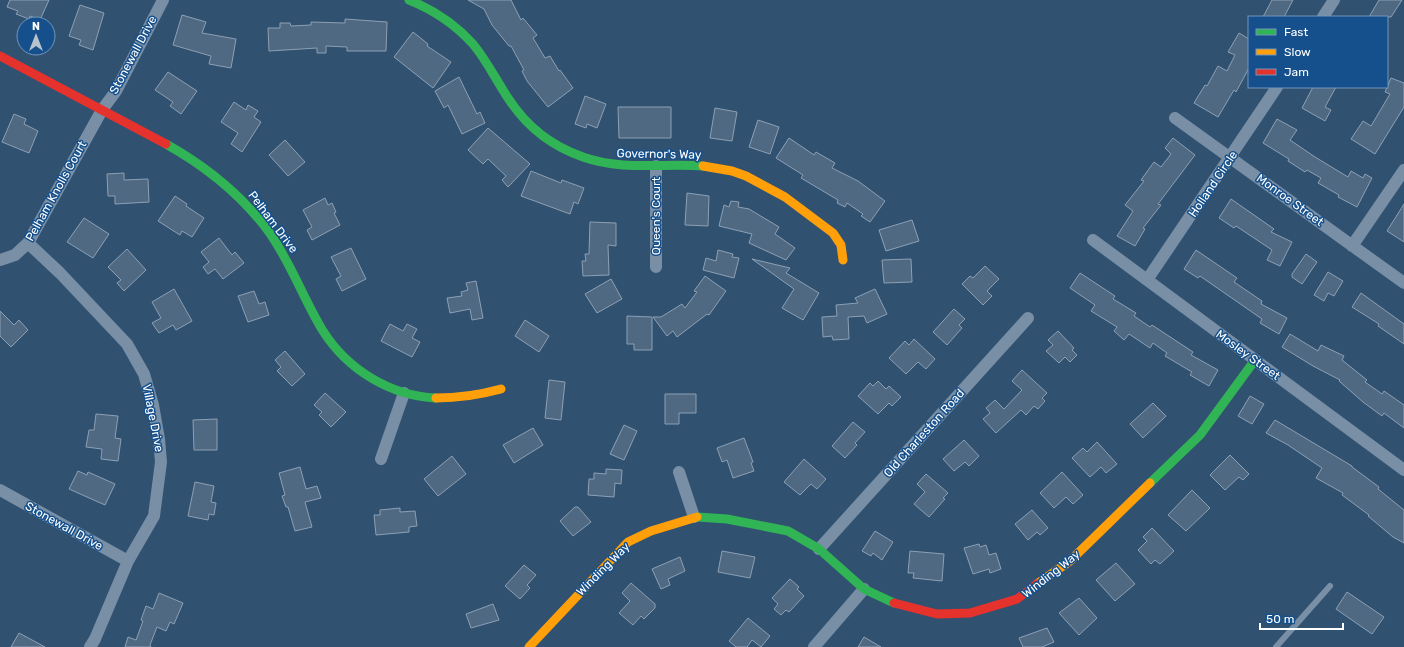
<svg xmlns="http://www.w3.org/2000/svg" width="1404" height="647" viewBox="0 0 1404 647" font-family="Rubik,sans-serif">
	<style>
		.building { fill: #506983; stroke: #8ca0b4 }
		.lines { fill: none; stroke-linecap: round; stroke-linejoin: round }
		.lane { stroke: #788fa5; stroke-width: 6 }
		.street { stroke: #788fa5; stroke-width: 12 }
		.fast { stroke: #30b455; stroke-width: 9 }
		.slow { stroke: #ff9f0a; stroke-width: 9 }
		.jam { stroke: #e5322d; stroke-width: 9 }
		.labels { text-anchor: middle; stroke-width: 3; stroke-linejoin: round; paint-order: stroke }
		.street-label { font-size: 12px; fill: #fff; stroke: #16508c }
	</style>
	<rect width="100%" height="100%" fill="#315171"/>
	<path class="building" d="M10 0H49L40 20 30 16 29 19 16 14 18 11 7 7Z
		M468 0H511L521 20 523 18 537 35 533 38 545 58 550 56 559 71 560 70 573 88 548 107 527 81 522 71 524 70 511 46H509L492 25 484 9Z
		M1272 0H1293L1284 17H1263Z
		M1379 0H1402L1391 17H1369Z
		M80 5 104 13 93 50 79 45 81 40 69 36Z
		M182 15 206 22 202 33 236 39 231 68 209 64 211 56 173 45Z
		M345 19 387 22 386 51H347V47L326 46V53H317V48L269 51 268 28H280V23H290L291 26 311 25V22L345 23Z
		M413 32 428 44 427 46 451 62 433 88 394 57Z
		M1239 33 1249 39V68L1236 92 1234 90 1218 117 1194 103 1205 85 1207 86 1218 66 1227 71 1235 55 1228 52Z
		M168 72 197 91 181 114 170 106 173 102 155 90Z
		M459 77 477 114 480 112 485 123 462 134 448 105 444 108 435 91Z
		M1391 78 1404 83V107L1375 154 1351 139 1363 121 1371 126 1390 94 1385 92Z
		M1313 87H1336L1325 107 1331 110 1325 121 1302 108Z
		M585 96 606 104 597 128 587 124 586 128 575 124Z
		M234 102 246 110 248 105 258 111 254 117 261 122 242 152 231 144 238 133 221 122Z
		M618 107H671V138H619Z
		M715 108 737 112 732 141 710 138Z
		M14 114 26 119 24 124 38 131 29 153 2 142Z
		M1277 119 1297 130 1290 140 1315 157 1348 177 1351 171 1363 178 1365 174 1372 178 1357 207 1338 197 1339 195 1318 183 1321 178 1307 170 1305 172 1288 161 1289 159 1263 143Z
		M758 120 779 127 770 154 749 147Z
		M488 128 530 164 508 187 502 180 506 176 488 159 483 164 468 150Z
		M789 138 814 155 816 152 835 163 832 168 858 181 885 201 870 222 861 216 863 214 847 203 845 207 837 203 838 200 801 178 803 175 776 158Z
		M1173 138 1195 155 1158 204 1161 205 1143 228 1145 229 1135 246 1117 236 1133 211 1125 205 1144 181 1141 180 1154 162 1161 167 1171 154 1165 148Z
		M285 140 305 162 288 176 269 155Z
		M531 171 561 183 562 180 584 188 578 204 574 202 570 214 521 196Z
		M124 173V180L148 179 149 202 115 204V196H108L107 174Z
		M687 193 709 196 708 226 685 225Z
		M175 196 187 204 186 206 204 218 192 237 182 231 180 235 158 221Z
		M325 198 328 205 332 203 336 212 334 213 340 225 312 240 307 230 312 227 303 210Z
		M1231 199 1274 229 1271 232 1292 242 1280 266 1267 260 1272 250 1236 226 1234 228 1219 218Z
		M731 201 739 202 738 207 749 209 779 227 775 234 795 248 786 260 749 243 752 234 719 226 724 205 729 207Z
		M1404 204V242L1387 231Z
		M84 218 109 234 93 258 67 242Z
		M912 220 919 241 886 251 879 230Z
		M590 222 616 223V246L608 245 609 275 583 276 582 261H586L585 254H589Z
		M219 238 232 255 235 252 244 263 223 279 215 269 208 274 203 267 209 262 201 252Z
		M351 248 366 279 342 291 336 279 341 276 331 257Z
		M127 249 146 270 124 291 117 283 121 280 108 267Z
		M718 250 733 254 732 257 739 258 734 278 703 270 706 258 716 261Z
		M1196 250 1237 278 1234 282 1262 301 1261 304 1287 318 1279 334 1260 323 1262 319 1200 276 1198 278 1184 269Z
		M1306 254 1317 262 1302 284 1292 277V274Z
		M752 259 790 268 786 273 819 293 803 320 782 308 794 289Z
		M911 259 912 282 884 283 882 260Z
		M985 266 999 279 987 291 992 296 983 305 962 284 970 276 973 278Z
		M1328 272 1343 281 1334 296 1328 293 1324 301 1314 295Z
		M1080 273 1115 296 1113 299 1136 313 1134 316 1150 327 1152 325 1193 352 1191 355 1218 370 1209 386 1190 375 1192 372 1165 356 1167 353 1153 343 1150 348 1129 334 1124 340 1114 331 1117 327 1091 311 1095 305 1070 288Z
		M705 276 726 291 709 315 707 314 677 337 673 331 667 336 653 317H661L682 304 685 308 697 292 694 291Z
		M611 279 622 299 597 313 585 294Z
		M476 281 483 318 472 320 470 309 450 313 447 298 462 296 461 292 468 290 466 283Z
		M174 289 192 321 176 330 173 325 159 333 152 323 161 318 152 302Z
		M875 289 887 314 867 323 864 316 848 317 849 339 833 340 832 336 823 337 822 317 837 316 836 305 858 303 855 298Z
		M254 291 259 304 265 302 269 315 248 322 238 296Z
		M1361 293 1404 324V344L1378 326 1379 324 1352 307Z
		M954 309 965 319 959 325 962 328 947 345 933 332Z
		M0 311 14 325 19 320 28 330 11 347 0 336Z
		M627 316 652 317V350H634V344H627Z
		M525 320 549 336 539 352 515 336Z
		M390 324 403 331 407 324 417 329 412 338 420 342 412 357 381 341Z
		M1058 331 1074 348 1072 350 1077 355 1070 362 1065 357 1059 363 1046 351 1053 345 1048 340Z
		M1290 334 1318 351 1321 345 1344 356 1342 360 1367 380 1365 382 1382 394 1384 391 1404 405V428L1384 413 1382 416 1363 402 1339 381 1340 380 1313 366 1282 347Z
		M914 339 935 359 926 369 918 362 906 374 889 358 905 341 909 345Z
		M285 351 305 374 292 386 277 371 281 367 275 360Z
		M1022 370 1047 393 1042 398 1045 401 1038 409 1034 406 1026 415 1021 410 996 433 983 419 990 413 986 408 995 400 1004 409 1022 390 1012 381Z
		M549 380 565 382 561 420 545 418Z
		M878 381 886 389 889 386 901 397 892 406 889 403 878 414 858 396 870 383 873 386Z
		M325 393 346 412 331 427 319 415 322 412 314 405Z
		M665 394H696V413H679V424H665Z
		M1250 396 1264 404 1252 424 1238 416Z
		M1153 403 1166 416 1143 438 1130 424Z
		M96 414 118 416 115 438 121 439 118 461 101 459 102 449 86 447 89 430H94Z
		M217 419V450H194L193 420Z
		M1275 420 1352 466V467L1379 487 1378 489 1404 510V543L1393 537 1368 516 1369 515 1342 495 1343 493 1316 478 1322 468 1288 445 1266 433Z
		M853 422 865 432 855 443 857 445 845 458 832 446Z
		M624 425 637 431 624 460 610 454Z
		M533 428 543 445 514 463 503 445Z
		M744 438 753 462 751 463 754 471 733 478 727 460 722 462 717 448Z
		M964 440 979 456 969 466 965 462 954 471 943 459Z
		M1097 442 1117 464 1106 473 1101 467 1090 477 1072 458 1083 448 1087 452Z
		M1230 455 1249 474 1243 480 1239 477 1225 490 1210 475Z
		M452 456 466 474 438 496 424 479Z
		M804 459 826 479 817 489 811 484 800 495 784 482Z
		M300 467 306 489 317 486 321 498 305 502 312 527 295 531 288 507H286L282 496 285 495 279 473Z
		M606 469 622 470 621 484 615 483 614 497 588 495 589 479H594V473L606 474Z
		M78 471 87 475 88 472 115 484 105 505 69 489Z
		M1062 472 1083 495 1073 504 1066 497 1054 508 1040 493Z
		M926 474 948 493 943 498 945 499 929 517 914 504 925 492 917 484Z
		M195 482 214 486 211 502 216 503 214 515 209 514 208 520 188 516Z
		M1192 490 1210 508 1186 531 1168 515Z
		M575 507H578L591 522 573 536 560 521Z
		M400 508V512L415 511 417 526 409 527V532L376 535 374 515H380V510Z
		M1032 510 1048 528 1040 535 1037 532 1028 540 1015 524Z
		M1152 528 1174 551 1160 564 1155 560 1151 564 1138 550 1147 541 1143 537Z
		M875 531 893 542 882 560 873 553 871 556 862 551Z
		M979 544 980 547 986 545 989 555 996 553 1001 569 990 573 989 569 973 574 964 548Z
		M722 551 755 557 750 578 718 572Z
		M910 551 944 554 942 581 913 578 914 573H908Z
		M680 557 685 571 668 579 670 585 661 589 652 569Z
		M1116 563 1135 584 1115 601 1096 580Z
		M524 565 536 575 527 585 530 588 520 599 505 586Z
		M790 579 799 587 797 589 804 596 789 612 786 610 781 615 774 609 778 604 772 598Z
		M631 583 655 604V608L644 619 641 616 633 625 619 613 630 601 622 593Z
		M1347 592 1384 617 1372 634 1336 609Z
		M159 593 183 603 174 624 170 622 166 631 157 627 150 645 151 647H125L128 637 136 640 143 621 141 620 146 606 153 609Z
		M1079 598 1097 618 1079 635 1059 613Z
		M493 604 499 620 471 628 466 614Z
		M748 618 770 636 761 647 752 640 747 647H736L729 641Z
		M1047 628 1054 642 1042 647H1023L1019 638Z
		M19 633 45 647H11Z
		M864 637 881 647H858Z"/>
	<g class="lines">
		<path class="lane" d="M1276 647 1330 586"/>
		<path class="street" d="M1323 17 1334 0
			M1175 118 1404 283
			M656 166V267
			M1093 240 1404 470
			M28 243 60 273 127 344 144 374 153 405 159 439 161 462 154 516 128 561 95 639 90 647
			M1352 246 1404 170
			M0 260 15 255 28 243 102 110 116 91 163 0
			M1147 280 1277 87
			M381 459 404 393
			M679 472 694 517
			M0 490 128 561
			M819 549 1028 318
			M814 647 864 589"/>
		<path class="fast" d="M409 0C434 10 455 24 473 44 487 61 496 80 508 98 526 126 551 146 583 157 622 171 663 163 703 166
			M166 144C207 167 241 194 269 232 291 263 303 298 323 331 347 369 390 396 436 398
			M1150 483 1200 435 1255 360
			M697 517 727 519 788 531 819 549 864 589 894 603"/>
		<path class="slow" d="M703 166 732 171 746 176 785 197 833 233 841 245 843 260
			M436 398C459 398 479 395 501 389
			M1037 584 1070 561 1150 483
			M529 647 628 542 651 531 697 517"/>
		<path class="jam" d="M0 56 166 144
			M894 603 937 614 970 613 1017 599 1037 584"/>
	</g>
	<g class="labels">
		<g class="street-label">
			<text transform="translate(133 55) rotate(-62)" y="4">Stonewall Drive</text>
			<text transform="translate(659 154) rotate(1)" y="4">Governor's Way</text>
			<text transform="translate(1213 184) rotate(-56)" y="4">Holland Circle</text>
			<text transform="translate(56 191) rotate(-61)" y="4">Pelham Knolls Court</text>
			<text transform="translate(1290 200) rotate(36)" y="4">Monroe Street</text>
			<text transform="translate(656 216) rotate(-90)" y="4">Queen's Court</text>
			<text transform="translate(273 222) rotate(53)" y="4">Pelham Drive</text>
			<text transform="translate(1248 355) rotate(36)" y="4">Mosley Street</text>
			<text transform="translate(153 418) rotate(79)" y="4">Village Drive</text>
			<text transform="translate(924 433) rotate(-48)" y="4">Old Charleston Road</text>
			<text transform="translate(64 526) rotate(29)" y="4">Stonewall Drive</text>
			<text transform="translate(603 569) rotate(-45)" y="4">Winding Way</text>
			<text transform="translate(1051 574) rotate(-38)" y="4">Winding Way</text>
		</g>
	</g>
	<rect x="1248" y="16" width="140" height="72" fill="#16508c" stroke="#7396ba"/>
	<rect x="1256" y="29" width="20" height="6" fill="#30b455" stroke="#7396ba"/>
	<text x="1284" y="36" font-size="12" fill="#ffffff">Fast</text>
	<rect x="1256" y="49" width="20" height="6" fill="#ff9f0a" stroke="#7396ba"/>
	<text x="1284" y="56" font-size="12" fill="#ffffff">Slow</text>
	<rect x="1256" y="69" width="20" height="6" fill="#e5322d" stroke="#7396ba"/>
	<text x="1284" y="76" font-size="12" fill="#ffffff">Jam</text>
	<g transform="translate(36 36)"><circle r="19" fill="#16508c" stroke="#7396ba"/>
	<path d="M0-3L7 15L0 10L-7 15Z" fill="#b7c2cd"/>
	<text y="-6" font-size="11" font-weight="bold" text-anchor="middle" fill="#ffffff">N</text>
	</g>
	<path d="M1260 623v6h83v-6" fill="none" stroke="#ffffff" stroke-width="2"/>
	<text x="1266" y="623" font-size="12" fill="#ffffff" stroke="#16508c" stroke-width="3" paint-order="stroke">50 m</text>
</svg>
